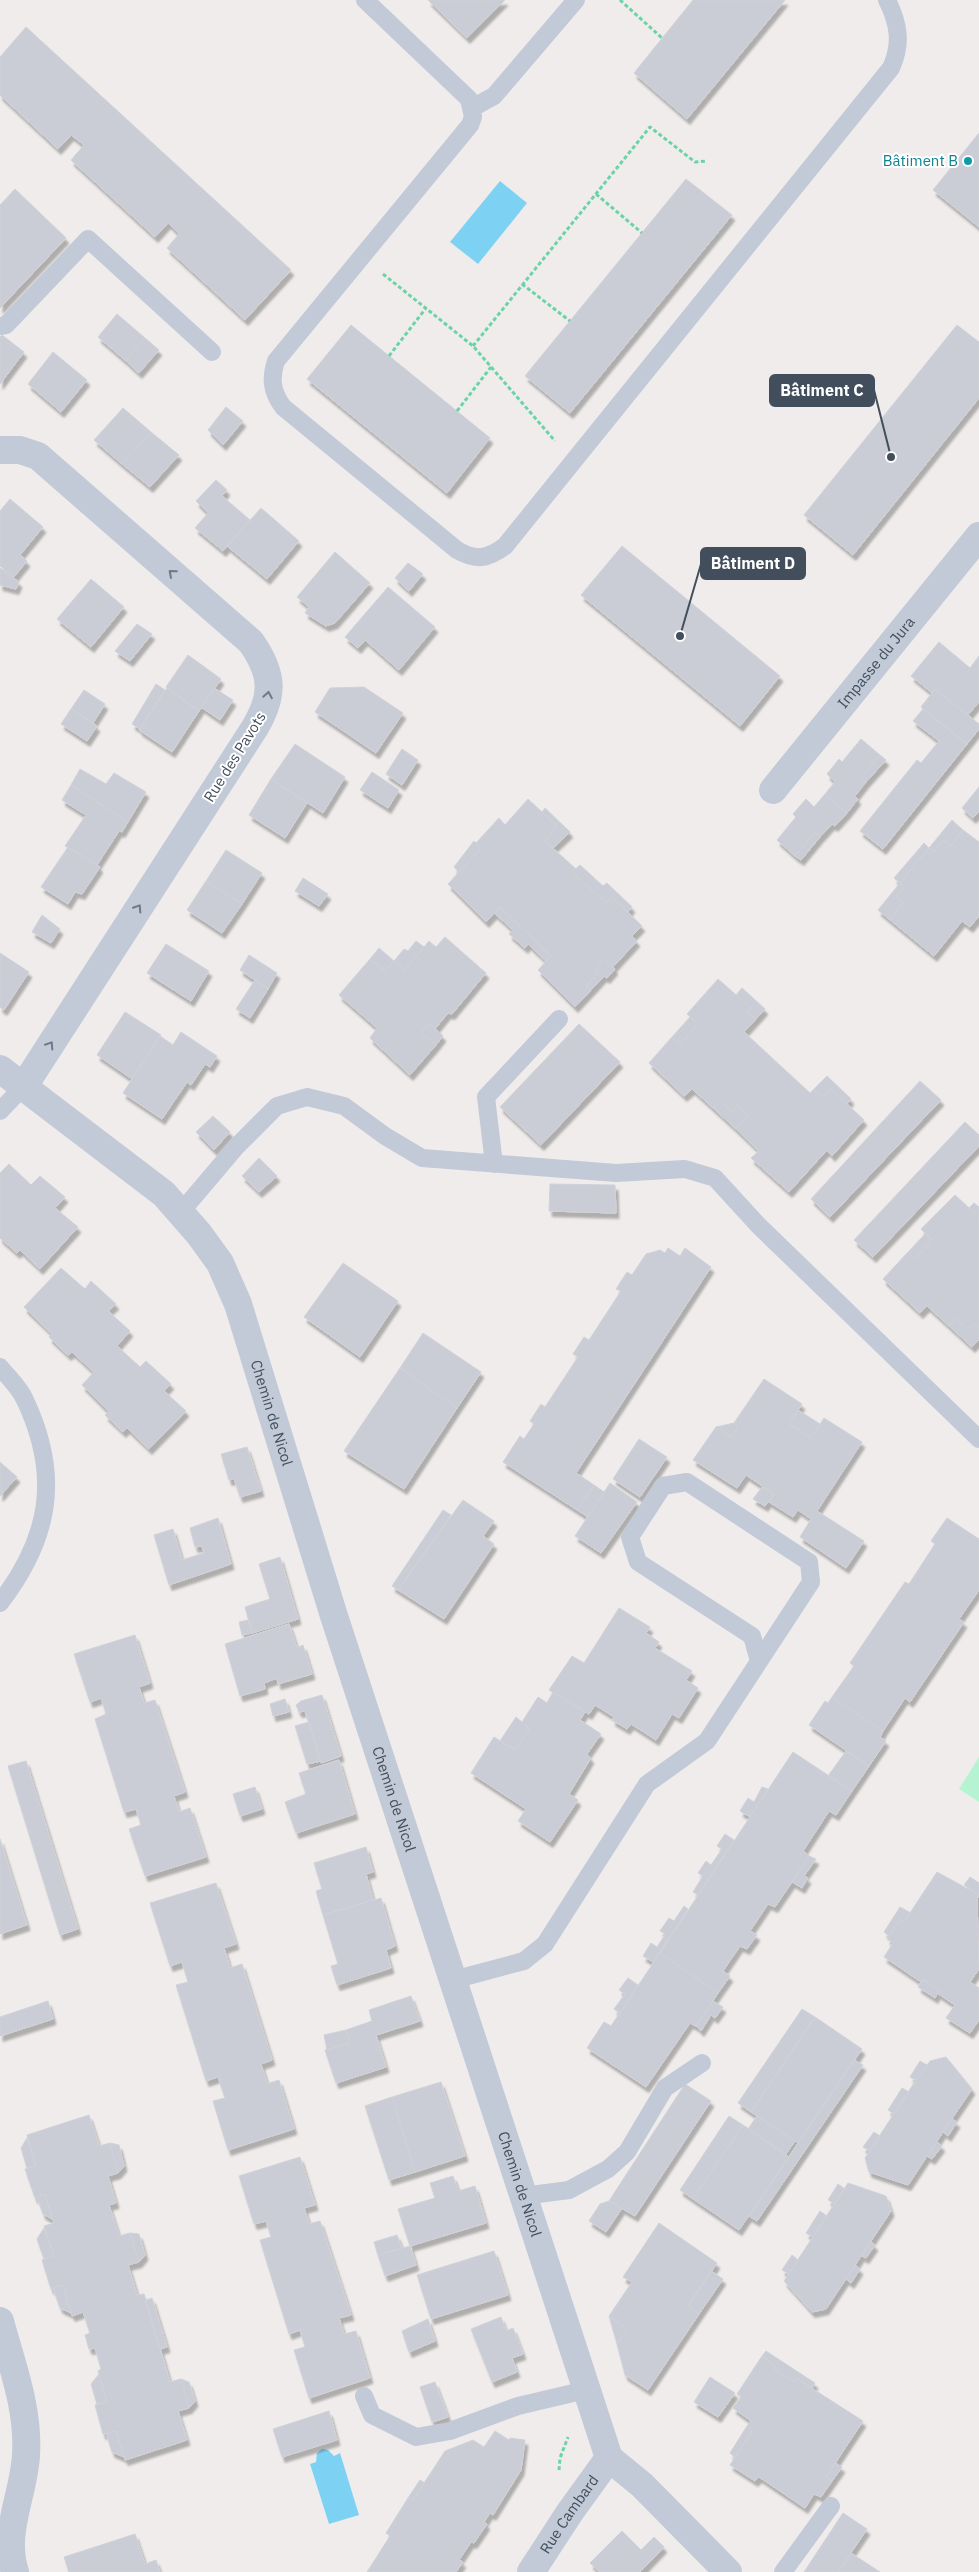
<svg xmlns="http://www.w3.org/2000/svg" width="979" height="2572" viewBox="0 0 979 2572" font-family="'IBM Plex Sans',sans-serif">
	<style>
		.green { fill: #b5f3d2 }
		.water { fill: #7dd2f4 }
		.building { fill: #cacdd5; stroke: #d0d2d9; filter: url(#shadow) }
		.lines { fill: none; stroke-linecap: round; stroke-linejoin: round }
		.path { stroke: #6ad4a8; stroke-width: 3; stroke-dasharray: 4 2.5; stroke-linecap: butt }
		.lane { stroke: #c1cad6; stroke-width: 18 }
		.street { stroke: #c1cad6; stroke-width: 28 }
		.oneway { stroke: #6f7987 }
		.culture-dot { fill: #0f9aa8; stroke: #fff; stroke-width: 2 }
		.labels { text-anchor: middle; stroke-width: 4; stroke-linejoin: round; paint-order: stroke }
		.culture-label { font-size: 15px; fill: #0d838f; stroke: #fff; text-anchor: end }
		.street-label { font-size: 15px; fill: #434e5c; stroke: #fff }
		.leader { fill: none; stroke: #434e5c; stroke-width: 2 }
		.callout-dot { fill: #434e5c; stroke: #fff; stroke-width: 2 }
		.callout { fill: #434e5c; stroke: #434e5c; stroke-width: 2 }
		.callout-label { font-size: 16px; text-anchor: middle; font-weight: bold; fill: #fff }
	</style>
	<defs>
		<filter id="shadow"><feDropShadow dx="3" dy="5.5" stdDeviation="1" flood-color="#0004"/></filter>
	</defs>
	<rect width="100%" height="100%" fill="#f0ecec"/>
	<path class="green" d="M979 1757V1802L959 1789Z"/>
	<path class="water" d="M500 181 527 203 478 264 450 242Z
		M322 2449 328 2450 334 2456 340 2453 359 2515 329 2524 310 2464 316 2462 317 2453Z"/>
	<path class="building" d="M428 0H505L467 38Z
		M693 0H785L687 119 634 73Z
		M26 27 291 270 245 320 167 248 179 234 168 223 155 237 71 160 84 145 71 135 58 149 0 95V57Z
		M979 133V227L933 190Z
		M686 179 732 215 570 413 525 376Z
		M15 189 66 238 0 308V205Z
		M117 314 145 338 126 361 98 337Z
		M351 325 490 438 447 493 307 379Z
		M957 325 979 342V398L853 555 804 515Z
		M2 335 24 352 0 384V337Z
		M145 338 159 350 139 373 126 361Z
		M53 352 87 380 61 412 28 384Z
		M226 407 243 421 223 445 208 430Z
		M123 408 151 432 122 464 94 440Z
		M151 432 179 455 150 487 122 464Z
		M216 480 227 490 222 496 250 520 223 551 195 528 208 513 196 501Z
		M10 499 43 527 20 555 27 561 14 577 0 566V511Z
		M261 508 299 541 267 579 227 546Z
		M622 546 780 676 740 726 581 595Z
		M335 552 370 583 335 623 326 626 305 613 309 607 297 597Z
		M408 563 423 574 409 591 395 578Z
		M0 568 19 582 16 589 0 585Z
		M91 579 124 607 91 647 57 619Z
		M388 587 435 627 399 670 365 640 358 648 345 637Z
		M137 624 152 634 130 661 115 651Z
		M939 642 970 668 979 656V702L968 715 935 689 932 693 911 676Z
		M188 655 221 679 199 711 166 687Z
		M156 684 165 690 140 729 132 724Z
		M364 687 403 713 376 753 315 712 330 688Z
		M167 688 199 711 172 752 139 730Z
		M214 688 233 700 220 720 201 707Z
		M935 689 979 724V729L967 744 921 707Z
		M84 690 105 704 93 723 71 709Z
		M71 709 97 726 87 741 61 724Z
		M923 709 967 744 883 849 860 831 917 760 921 763 939 741 913 721Z
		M861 739 880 755 861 778 866 782 855 796 858 799 847 813 825 794 835 782 827 774 839 759 842 762Z
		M295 744 345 777 323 813 271 779Z
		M402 749 418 760 402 785 386 774Z
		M880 755 886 760 866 782 861 778Z
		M80 769 106 784 114 773 146 792 128 822 71 785Z
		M372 772 399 790 388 808 360 790Z
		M271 779 307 803 285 838 249 815Z
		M71 785 128 822 122 832 119 831 97 865 65 846 86 815 62 800Z
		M979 787V811L973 818 962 808Z
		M825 794 847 813 835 826 832 824 820 837 815 832 795 856 777 840 796 817 793 814 806 799 814 807Z
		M528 799 557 826 545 841 576 869 572 872 606 903 612 897 642 926 632 936 637 941 613 967 604 959 596 968 599 971 586 986 591 990 575 1007 538 970 551 956 500 907 486 922 448 884 481 848 476 843 499 818 505 825Z
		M545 808 570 832 553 848 545 841 557 826 542 812Z
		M952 820 963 830 951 846 943 840 934 852 929 848Z
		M963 830 979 842V916L970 927 962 921 934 956 890 920 903 903 896 897 905 887 900 883 929 848 934 852 943 840 951 846Z
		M815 832 820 837 801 860 795 856Z
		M474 841 481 848 459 872 454 867Z
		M924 843 929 848 900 883 894 878Z
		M68 847 100 867 82 894 75 892 68 904 41 887Z
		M226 850 262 873 242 904 206 881Z
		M580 865 603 886 607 883 632 907 628 912 612 897 606 903 572 872Z
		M303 878 328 894 319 906 295 891Z
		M206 881 242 904 222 933 187 910Z
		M900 883 905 887 896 897 903 903 890 920 878 910Z
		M500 907 551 956 546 961 528 944 525 948 509 934 513 930 494 913Z
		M42 915 60 929 51 943 32 932Z
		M445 937 486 973 452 1014 448 1013 435 1029 429 1023 421 1033 436 1045 410 1075 370 1038 377 1028 339 995 370 959 385 971 394 961 405 970 429 941 436 947Z
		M416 941 424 947 405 970 394 961 404 949 408 951Z
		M166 944 209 971 191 1001 147 973Z
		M379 948 394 961 385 971 370 959Z
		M0 953 29 972 4 1010 0 1007Z
		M249 955 277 973 268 989 240 970Z
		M604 959 615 969 607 978 604 976 591 990 586 986 599 971 596 968Z
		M718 979 751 1008 747 1012 756 1019 744 1032 810 1093 814 1089 822 1097 831 1089 864 1120 832 1156 827 1150 789 1192 751 1158 759 1151 736 1129 748 1116 737 1105 732 1112 721 1102 713 1108 692 1089 684 1096 649 1063 672 1037 680 1044 698 1024 687 1014Z
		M255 980 268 989 250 1018 236 1009Z
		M742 988 765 1009 756 1019 747 1012 751 1008 736 995Z
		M125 1012 161 1035 132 1079 97 1055Z
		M690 1017 698 1024 680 1044 672 1037Z
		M429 1023 443 1036 436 1045 421 1033Z
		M579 1024 620 1062 541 1145 500 1107Z
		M181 1032 217 1056 210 1067 205 1064 191 1085 187 1082 162 1119 123 1093 160 1036 173 1045Z
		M827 1076 851 1099 847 1104 831 1089 822 1097 814 1089Z
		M920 1081 941 1100 830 1217 811 1199Z
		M721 1102 732 1112 737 1105 748 1116 736 1129 713 1108Z
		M213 1116 230 1132 214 1150 196 1132Z
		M965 1122 979 1135V1146L873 1257 854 1240Z
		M259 1158 277 1176 259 1192 242 1176Z
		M9 1164 31 1185 40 1176 65 1197 55 1208 78 1227 40 1269 20 1250 17 1253 0 1238V1173Z
		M550 1184 615 1185 616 1213 549 1211Z
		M955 1195 979 1217V1328L975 1324 967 1330 955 1318 949 1326 927 1306 920 1313 883 1279 908 1252 915 1259 932 1240 921 1229Z
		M974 1203 979 1207V1217L969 1208Z
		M926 1233 932 1240 915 1259 908 1252Z
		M668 1248 680 1256 685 1248 711 1267 576 1473 594 1485 577 1510 503 1462 520 1436 524 1439 534 1424 530 1421 541 1404 545 1407 578 1357 573 1354 584 1337 589 1340 621 1291 616 1289 627 1272 632 1275 646 1254 660 1250 665 1253Z
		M343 1263 398 1301 360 1357 304 1317Z
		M61 1268 85 1289 91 1281 116 1304 108 1311 130 1331 117 1346 140 1367 146 1361 171 1384 164 1391 186 1411 149 1449 127 1428 123 1432 105 1415 109 1412 82 1385 94 1372 72 1352 68 1355 49 1337 52 1334 24 1307Z
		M955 1318 967 1330 975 1324 979 1328V1340L972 1347 949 1326Z
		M423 1333 481 1372 457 1408 400 1368Z
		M400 1368 457 1408 404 1489 344 1451Z
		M764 1379 802 1404 789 1424 811 1438 824 1418 862 1442 817 1511 864 1541 846 1568 800 1537 811 1519 798 1510 793 1517 769 1502 774 1494 746 1475 737 1488 693 1460 716 1427 731 1437 739 1427 734 1423Z
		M798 1410 820 1424 811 1438 789 1424Z
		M734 1423 739 1427 731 1437 716 1427Z
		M639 1439 667 1457 640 1497 613 1479Z
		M247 1447 261 1491 240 1497 234 1479 229 1480 221 1454Z
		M0 1462 17 1477 0 1496Z
		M610 1483 637 1502 601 1553 575 1536Z
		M594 1485 604 1492 588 1517 577 1510Z
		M762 1487 774 1494 765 1506 753 1499Z
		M463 1500 494 1521 483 1536 494 1544 444 1619 398 1590Z
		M443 1510 451 1515 398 1590 392 1586Z
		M218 1518 231 1564 169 1585 154 1535 173 1529 182 1560 204 1553 202 1546 195 1547 190 1528Z
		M947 1518 979 1539V1590L959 1619 964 1622 910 1702 905 1698 883 1731 832 1697 854 1666 850 1663 905 1582 909 1584 935 1544 931 1541Z
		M280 1557 298 1619 252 1633 245 1607 270 1599 259 1564Z
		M619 1608 650 1627 646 1633 659 1642 655 1648 692 1671 686 1680 698 1688 679 1718 672 1714 656 1740 631 1724 627 1729 612 1720 614 1717 595 1705 589 1714 549 1690 572 1656 584 1663Z
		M248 1620 252 1633 242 1635 239 1622Z
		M289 1624 297 1648 303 1645 312 1674 278 1684 277 1678 264 1683 265 1689 240 1696 225 1644Z
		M135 1635 150 1683 139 1687 144 1703 155 1700 185 1792 174 1796 179 1812 190 1808 206 1857 145 1876 129 1829 141 1825 136 1809 124 1812 95 1719 106 1714 101 1698 90 1702 74 1654Z
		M553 1692 585 1712 580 1720 601 1734 587 1754 591 1758 569 1794 578 1800 550 1842 518 1821 526 1809 471 1773 494 1737 515 1750 530 1729 522 1722 538 1697 547 1703Z
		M322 1695 341 1756 321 1763 305 1711 299 1712 296 1705 301 1701Z
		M832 1697 883 1731 880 1737 886 1741 869 1766 809 1725 825 1701 828 1703Z
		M285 1699 289 1712 273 1716 270 1704Z
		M516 1717 530 1729 515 1750 500 1741Z
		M309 1722 321 1761 307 1764 295 1726Z
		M846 1751 869 1766 852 1791 828 1776Z
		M793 1752 852 1791 836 1815 829 1811 803 1851 809 1856 792 1882 775 1907 768 1904 750 1931 757 1935 747 1949 740 1946 723 1971 730 1976 718 1993 660 1953Z
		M339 1760 355 1814 296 1833 285 1802 306 1794 299 1773Z
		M26 1761 78 1929 60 1935 8 1766Z
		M255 1787 262 1809 240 1816 233 1794Z
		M762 1787 768 1789 750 1817 740 1811 748 1798 754 1802Z
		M725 1834 734 1840 698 1895 693 1892 703 1876 698 1873 706 1861 711 1865 722 1849 717 1846Z
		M0 1839 27 1925 0 1934Z
		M366 1847 373 1872 366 1874 373 1900 323 1915 316 1891 322 1889 314 1863Z
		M809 1856 816 1859 804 1876 808 1878 802 1888 792 1882Z
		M937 1872 979 1895 977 1899 979 1969 970 1982 979 1988V2020L970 2033 946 2018 955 2005 937 1993 939 1990 923 1979 921 1982 884 1957 893 1943 887 1939 900 1919 904 1922Z
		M970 1877 979 1883V1895L964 1885Z
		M216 1883 236 1944 224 1948 230 1968 242 1964 272 2060 261 2064 267 2084 279 2080 294 2129 228 2150 213 2101 225 2098 218 2077 206 2081 176 1985 188 1982 182 1962 170 1966 150 1903Z
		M381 1898 395 1946 386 1950 391 1968 337 1985 331 1966 338 1964 323 1915Z
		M684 1906 688 1909 667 1941 663 1938 666 1934 660 1931 669 1918 674 1921Z
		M900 1907 911 1913 904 1922 900 1919 889 1936 884 1932Z
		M663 1938 667 1941 653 1962 643 1956 651 1943 657 1947Z
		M660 1953 718 1993 696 2026 690 2023 646 2087 587 2048 604 2022 611 2026Z
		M628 1978 638 1985 620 2013 614 2009 625 1994 619 1990Z
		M923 1979 939 1990 935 1998 918 1987Z
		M411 1996 420 2021 376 2035 386 2067 336 2083 325 2050 350 2043 346 2030 372 2021 369 2010Z
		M48 2001 53 2019 0 2036V2017Z
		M713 2001 723 2007 715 2018 711 2015 701 2031 696 2026Z
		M802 2009 815 2017 751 2112 738 2103Z
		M815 2017 862 2049 798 2143 751 2112Z
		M346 2030 350 2043 327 2050 324 2035Z
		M946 2057 972 2089 943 2132 908 2185 869 2172 865 2158 916 2080 930 2061Z
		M854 2060 863 2065 757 2221 749 2216Z
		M920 2061 927 2065 916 2080 910 2077Z
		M441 2082 465 2156 415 2172 392 2097Z
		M685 2084 711 2101 635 2216 609 2201Z
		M902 2088 909 2092 894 2114 888 2110Z
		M392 2097 415 2172 389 2180 365 2106Z
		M89 2115 99 2146 110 2143 118 2173 108 2176 116 2203 109 2205 119 2236 130 2233 139 2262 128 2265 137 2295 144 2294 170 2382 181 2379 189 2408 178 2411 187 2440 125 2460 116 2431 103 2434 95 2405 107 2402 98 2371 101 2369 95 2348 89 2349 85 2335 90 2333 83 2312 72 2316 63 2285 51 2289 42 2260 54 2256 44 2226 54 2223 45 2194 35 2198 25 2169 36 2166 27 2135Z
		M729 2116 743 2125 693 2199 680 2190Z
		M757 2116 795 2141 786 2154 748 2129Z
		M952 2119 957 2122 948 2136 943 2132Z
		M743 2125 789 2157 739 2230 693 2199Z
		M874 2132 880 2136 870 2151 863 2147Z
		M27 2138 36 2166 27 2168 21 2148Z
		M937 2142 942 2146 932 2159 927 2156Z
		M110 2143 119 2145 124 2166 118 2173Z
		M300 2157 315 2205 304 2208 309 2224 320 2221 351 2315 339 2318 344 2334 356 2331 370 2378 309 2398 294 2350 305 2347 300 2330 289 2334 260 2240 271 2237 266 2221 254 2224 239 2176Z
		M453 2176 458 2191 475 2186 486 2223 410 2246 398 2209 435 2198 430 2183Z
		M848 2183 886 2196 891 2211 826 2309 812 2312 784 2281Z
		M838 2184 845 2189 835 2204 828 2200Z
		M45 2194 52 2219 43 2214 37 2197Z
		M609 2201 622 2208 606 2232 589 2221 600 2204Z
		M820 2211 827 2216 813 2237 806 2233Z
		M659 2223 717 2263 688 2306 699 2314 648 2390 625 2375 617 2344 627 2329 609 2316 632 2282 623 2277Z
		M44 2228 54 2256 44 2259 37 2239Z
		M130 2233 139 2234 145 2255 139 2262Z
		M397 2235 402 2248 378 2255 374 2242Z
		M871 2242 875 2245 866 2258 862 2256Z
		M410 2246 416 2265 385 2276 378 2255Z
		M494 2251 508 2295 431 2319 417 2275Z
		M792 2255 798 2260 789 2274 782 2270Z
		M855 2265 860 2269 851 2283 846 2279Z
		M711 2271 723 2279 699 2314 688 2306Z
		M63 2285 71 2313 60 2308 53 2288Z
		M152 2298 167 2347 160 2349 145 2301Z
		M609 2316 627 2329 617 2344Z
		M501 2317 506 2331 513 2328 523 2354 512 2358 517 2372 492 2382 471 2329Z
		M428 2319 435 2341 409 2352 402 2331Z
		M766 2351 815 2383 812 2388 796 2378 794 2382 774 2369 776 2366 762 2356Z
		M762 2356 776 2366 774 2369 794 2382 796 2378 863 2421 826 2477 832 2481 821 2497 814 2494 805 2508 759 2477 755 2481 730 2465 753 2430 747 2426 751 2421 733 2408 741 2397 737 2394Z
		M99 2374 107 2402 97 2404 91 2384Z
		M710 2377 735 2393 718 2417 694 2402Z
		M181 2379 189 2382 195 2401 189 2408Z
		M435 2382 448 2417 432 2422 420 2387Z
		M329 2411 337 2440 282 2457 273 2429Z
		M747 2426 753 2430 735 2457 730 2453Z
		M116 2431 124 2457 112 2452 106 2433Z
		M495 2431 509 2440 510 2438 525 2440 521 2470 493 2515 490 2513 484 2522 487 2524 474 2543 471 2542 459 2560 463 2562 456 2572H367L390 2536 386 2533 408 2498 413 2500 445 2451 473 2440 484 2447Z
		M835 2463 842 2467 832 2481 826 2477Z
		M420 2480 425 2483 413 2500 408 2498Z
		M843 2513 867 2529 838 2572H804Z
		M622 2531 641 2550 654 2537 664 2547 640 2572H600L590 2563Z
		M135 2534 145 2564 156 2560 160 2572H69L64 2557Z
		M851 2553 880 2572H838Z"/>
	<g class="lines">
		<path class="path" d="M620 0 662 38
			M596 194 642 233
			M383 274 473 346 555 441
			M522 284 570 321
			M473 346 650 127 695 162 707 161
			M389 356 426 308
			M457 411 491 367
			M559 2470 560 2458 568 2437"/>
		<path class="lane" d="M365 0 469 99 473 117 470 125 276 361C270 379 272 392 283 407L457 550C476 561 488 559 505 546L891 68C902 44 899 24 887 0
			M472 108 494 96 576 0
			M0 326 6 325 88 239 212 352
			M0 1111 24 1086
			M494 1164 486 1097 559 1019
			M181 1212 236 1147 277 1106 307 1097 344 1106 385 1136 422 1158 616 1173 685 1169 715 1178 758 1225 979 1439
			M0 1367C8 1377 20 1388 25 1400 61 1476 50 1538 0 1603
			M453 1980 524 1961 545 1944 647 1784 707 1741 811 1582 809 1562 687 1482 663 1486 630 1537 638 1562 752 1636 759 1661
			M523 2196 569 2190 608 2169 627 2152 665 2088 702 2063
			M364 2396 372 2415 416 2437 450 2431 518 2406 586 2390
			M783 2572 831 2506"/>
		<g class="street">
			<path d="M0 450H20L38 456 251 642C274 675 274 696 254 729L24 1086"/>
			<path id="s1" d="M773 790 979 536"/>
			<path id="s2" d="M0 1069 164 1194 199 1234 220 1263 238 1304 334 1616 609 2458 642 2485 728 2572"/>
			<path d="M0 2321C12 2366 29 2409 26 2455 24 2494 2 2533 15 2572"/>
			<path id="s3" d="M531 2572 570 2512 609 2458"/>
		</g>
	</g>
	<defs><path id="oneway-chevron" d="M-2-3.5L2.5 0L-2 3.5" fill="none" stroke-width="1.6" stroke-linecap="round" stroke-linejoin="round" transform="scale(1.25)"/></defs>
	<g class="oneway">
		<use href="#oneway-chevron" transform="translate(172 573) rotate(-139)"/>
		<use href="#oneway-chevron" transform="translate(268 695) rotate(-80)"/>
		<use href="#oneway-chevron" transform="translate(138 908) rotate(-57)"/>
		<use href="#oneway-chevron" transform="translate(50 1045) rotate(-57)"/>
	</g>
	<circle class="culture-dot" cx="968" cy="161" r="5"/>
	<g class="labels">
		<g class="culture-label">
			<text x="958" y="166">Bâtiment B</text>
		</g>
		<g class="street-label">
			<text dy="5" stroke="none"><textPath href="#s1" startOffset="164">Impasse du Jura</textPath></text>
			<text transform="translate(235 757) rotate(-58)" y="5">Rue des Pavots</text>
			<text dy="5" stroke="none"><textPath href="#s2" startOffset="454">Chemin de Nicol</textPath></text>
			<text dy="5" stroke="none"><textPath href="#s2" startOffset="859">Chemin de Nicol</textPath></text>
			<text dy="5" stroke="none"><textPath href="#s2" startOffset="1264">Chemin de Nicol</textPath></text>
			<text dy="5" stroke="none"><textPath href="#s3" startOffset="69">Rue Cambard</textPath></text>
		</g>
	</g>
	<path class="leader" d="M891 457L874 390M680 636L701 564"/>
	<g class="callout-dot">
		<circle cx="891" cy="457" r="5"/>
		<circle cx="680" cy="636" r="5"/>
	</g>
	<g class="callout">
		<rect x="770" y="375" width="104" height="31" rx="5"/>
		<rect x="701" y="548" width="104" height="31" rx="5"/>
	</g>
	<g class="callout-label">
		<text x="822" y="396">Bâtiment C</text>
		<text x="753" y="569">Bâtiment D</text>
	</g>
</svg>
